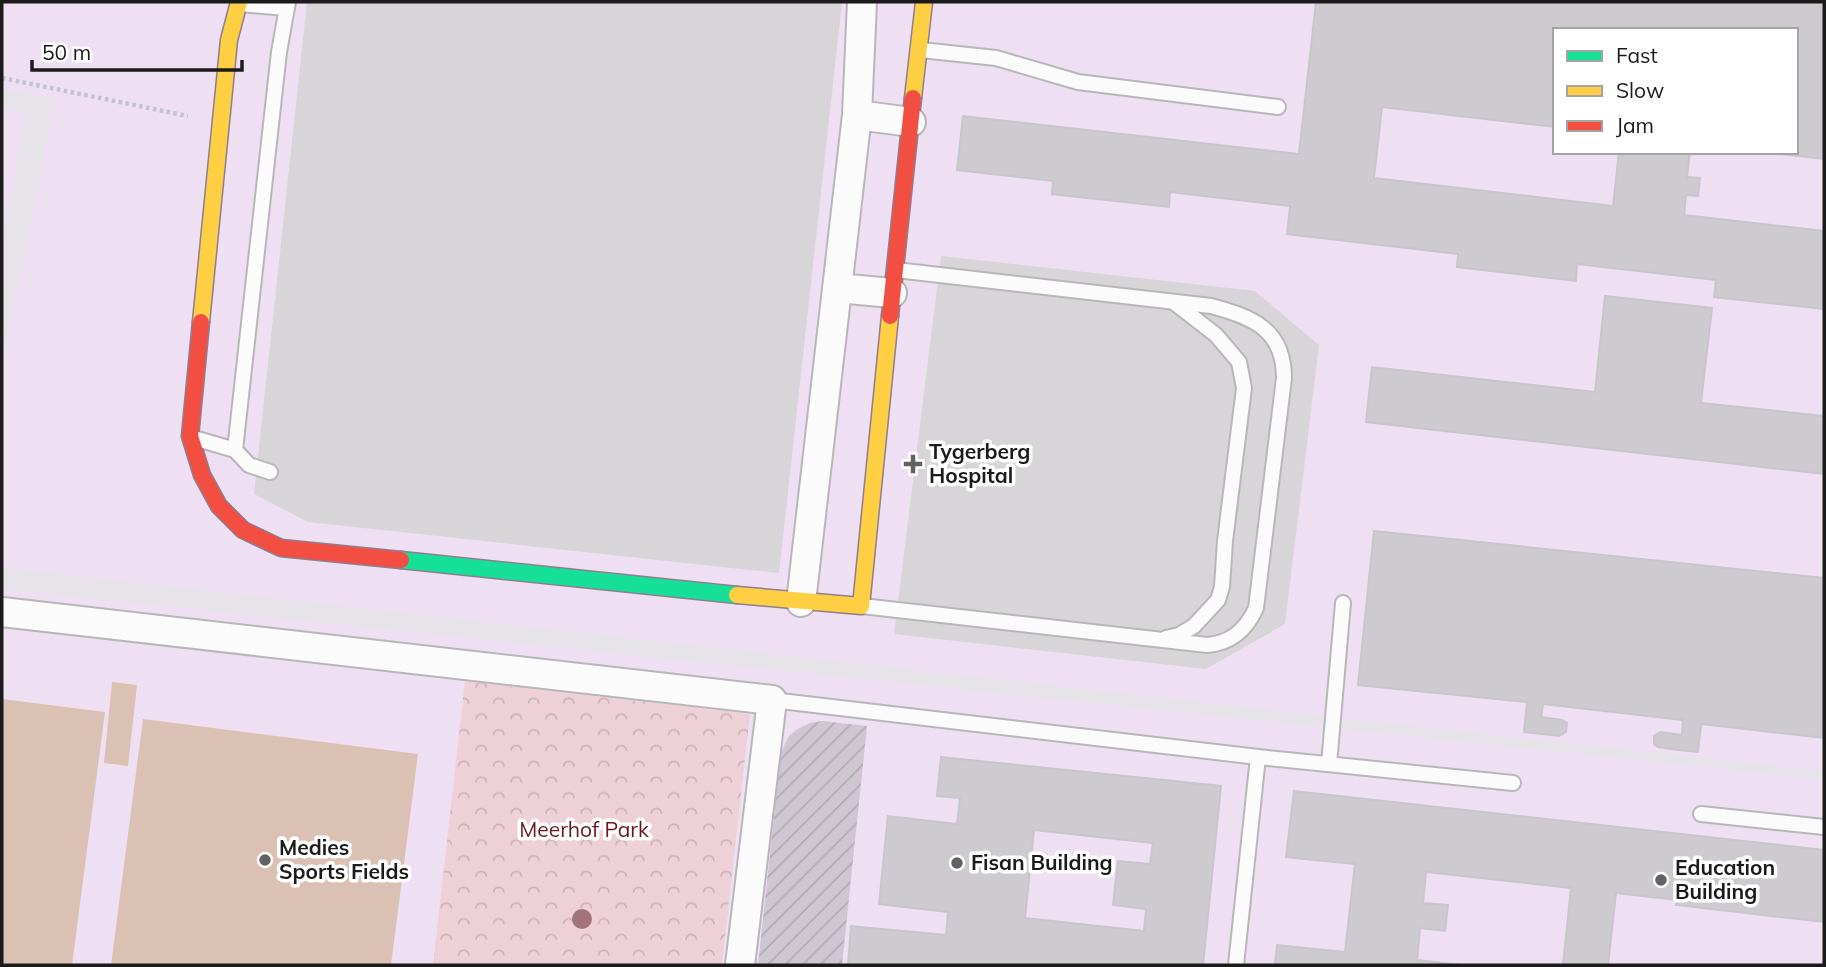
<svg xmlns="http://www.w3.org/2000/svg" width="1826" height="967" viewBox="0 0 1826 967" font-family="Mulish,sans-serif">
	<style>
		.education { fill: #eedff3; fill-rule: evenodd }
		.construction { fill: url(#construction-furrows) }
		.park { fill: url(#park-crowns) }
		.pitch { fill: #dbc1b3 }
		.parking { fill: #d7d5d8 }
		.building { fill: #cdcbcf; stroke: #c8c5cc; stroke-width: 2; fill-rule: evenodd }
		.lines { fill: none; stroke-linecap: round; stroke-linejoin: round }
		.lane-casing { stroke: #b8b6b9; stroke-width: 18 }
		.street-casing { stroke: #b8b6b9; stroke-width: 32 }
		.fast-casing { stroke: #8e7e90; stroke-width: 19 }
		.slow-casing { stroke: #8e7e90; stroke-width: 19 }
		.jam-casing { stroke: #8e7e90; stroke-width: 19 }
		.path { stroke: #c2c3cf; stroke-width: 4.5; stroke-dasharray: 3.5 3.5; stroke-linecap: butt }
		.lane { stroke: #fbfbfc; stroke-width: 14 }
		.street { stroke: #fbfbfc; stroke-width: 28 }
		.fast { stroke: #16e098; stroke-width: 16 }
		.slow { stroke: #ffcf43; stroke-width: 16 }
		.jam { stroke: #f24e42; stroke-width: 16 }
		.tree { fill: #a2737b }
		.poi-dot { fill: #626163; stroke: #fff; stroke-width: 2.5 }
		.labels { text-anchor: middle; stroke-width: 7; stroke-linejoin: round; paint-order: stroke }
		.poi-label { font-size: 21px; font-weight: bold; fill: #1b1b1b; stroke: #fff; text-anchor: start }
		.park-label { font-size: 21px; fill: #6b1721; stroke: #fff }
	</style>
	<defs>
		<pattern id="construction-furrows" width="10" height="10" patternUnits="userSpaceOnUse" patternTransform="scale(1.75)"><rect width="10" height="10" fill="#cec6d1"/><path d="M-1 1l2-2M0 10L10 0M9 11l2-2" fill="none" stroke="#b0aab3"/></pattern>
		<pattern id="park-crowns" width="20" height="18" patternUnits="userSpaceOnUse" patternTransform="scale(1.75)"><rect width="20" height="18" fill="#edd1d6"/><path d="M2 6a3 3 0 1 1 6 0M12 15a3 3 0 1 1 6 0" fill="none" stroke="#cbb3b7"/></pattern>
	</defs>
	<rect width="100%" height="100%" fill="#e6e3e9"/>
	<path class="education" d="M2 2H1824V772L2 568V360L55 100 2 89ZM1555 30H1796V152H1555Z
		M2 108 27 113 2 243Z
		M2 589 1824 779V965H2Z"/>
	<path class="construction" d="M822 721 867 726 842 965H758L781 752 789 736 796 730 810 723Z"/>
	<path class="park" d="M465 681 750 714 722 965H433Z"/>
	<path class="pitch" d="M112 682 137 685 128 766 104 763Z
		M2 699 105 712 72 965H2Z
		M143 719 418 754 391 965H111Z"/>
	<path class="parking" d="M307 2H842L779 573 308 522 254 494Z
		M941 256 1255 291 1319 345 1285 624 1206 669 894 634Z"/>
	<path class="building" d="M1316 2H1824V159L1763 152H1796V30H1555V127L1382 107 1374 178 1613 206 1619 152H1690L1687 177 1700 178 1698 196 1686 195 1684 215 1824 231V309L1714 297 1716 280 1577 264 1576 281 1457 267 1458 254 1287 234 1290 206 1170 192 1169 207 1052 194 1053 181 957 170 963 116 1299 154Z
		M1605 296 1712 308 1701 403 1824 416V474L1366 422 1372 367 1595 392Z
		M1374 531 1824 578V738L1701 724 1698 752 1678 750 1658 747 1654 744V736L1660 732 1682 735 1683 720 1543 704 1541 717 1562 720 1567 723 1566 732 1559 736 1524 732 1527 702 1358 685Z
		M941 757 1221 786 1203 965H848L851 926 946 935 948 912 879 904 888 816 957 824 960 798 937 796ZM1034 830 1153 843 1150 864 1118 861 1113 905 1146 909 1144 931 1025 918Z
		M1294 791 1824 850V922L1676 905 1677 900 1616 893 1608 965H1563L1571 888 1426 872 1423 903 1448 905 1445 931 1420 928 1417 960 1461 965H1275L1277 945 1345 952 1355 864 1286 857Z"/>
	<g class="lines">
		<g class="lane-casing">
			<path id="lane" d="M240 4 286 8
				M921 50 996 58 1078 82 1278 107
				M194 438 235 450
				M270 472 249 465 235 450 279 52 288 2
				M862 606 1207 645C1231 643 1246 630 1256 608L1284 378C1284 329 1252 317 1211 306L896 270
				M1166 638 1179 635 1194 626 1218 600 1222 587 1225 541 1244 388 1239 362 1216 335 1176 304
				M772 700 1258 757 1513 783
				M1329 764 1343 603
				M1701 814 1824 827
				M1236 965 1258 757"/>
		</g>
		<g class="street-casing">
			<path id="street" d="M857 115 911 122
				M837 288 892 293
				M801 602 857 115 862 2
				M2 612 772 700 740 965"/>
		</g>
		<g class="fast-casing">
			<path id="fast" d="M401 560 737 595"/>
		</g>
		<g class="slow-casing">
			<path id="slow" d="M913 98 924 2
				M201 322 229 40 239 2
				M737 595 861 606 890 316"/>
		</g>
		<g class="jam-casing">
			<path id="jam" d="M890 316 913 98
				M201 322 190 436 202 475 219 506 243 530 281 548 401 560"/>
		</g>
		<path class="path" d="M2 78 188 116"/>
		<use href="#lane" class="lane"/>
		<use href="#street" class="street"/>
		<use href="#fast" class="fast"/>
		<use href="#slow" class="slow"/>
		<use href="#jam" class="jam"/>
	</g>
	<circle class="tree" cx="582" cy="919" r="10"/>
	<g class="poi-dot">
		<path d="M909.5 453.5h7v7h7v7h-7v7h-7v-7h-7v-7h7z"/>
		<circle cx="265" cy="860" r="7"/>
		<circle cx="957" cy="863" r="7"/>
		<circle cx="1661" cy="880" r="7"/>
	</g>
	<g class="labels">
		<g class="poi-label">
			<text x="929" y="459">Tygerberg<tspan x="929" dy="24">Hospital</tspan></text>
			<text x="279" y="855">Medies<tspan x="279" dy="24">Sports Fields</tspan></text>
			<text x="971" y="870">Fisan Building</text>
			<text x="1675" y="875">Education<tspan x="1675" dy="24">Building</tspan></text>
		</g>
		<g class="park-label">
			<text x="584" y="837">Meerhof Park</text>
		</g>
	</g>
	<rect width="1826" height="967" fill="none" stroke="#1b1b1b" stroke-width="7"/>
	<rect x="1553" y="28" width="245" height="126" fill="#ffffff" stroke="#a4a4a4" stroke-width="2"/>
	<rect x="1567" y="51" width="35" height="10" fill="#16e098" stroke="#a4a4a4" stroke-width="2"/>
	<text x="1616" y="63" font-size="21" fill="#1b1b1b">Fast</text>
	<rect x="1567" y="86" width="35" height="10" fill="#ffcf43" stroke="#a4a4a4" stroke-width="2"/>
	<text x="1616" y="98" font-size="21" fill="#1b1b1b">Slow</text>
	<rect x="1567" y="121" width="35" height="10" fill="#f24e42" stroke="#a4a4a4" stroke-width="2"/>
	<text x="1616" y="133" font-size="21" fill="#1b1b1b">Jam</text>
	<path d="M32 60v10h210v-10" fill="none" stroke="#1b1b1b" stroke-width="3.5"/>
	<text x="42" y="60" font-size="21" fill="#1b1b1b" stroke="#ffffff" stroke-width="5" paint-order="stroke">50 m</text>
</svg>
